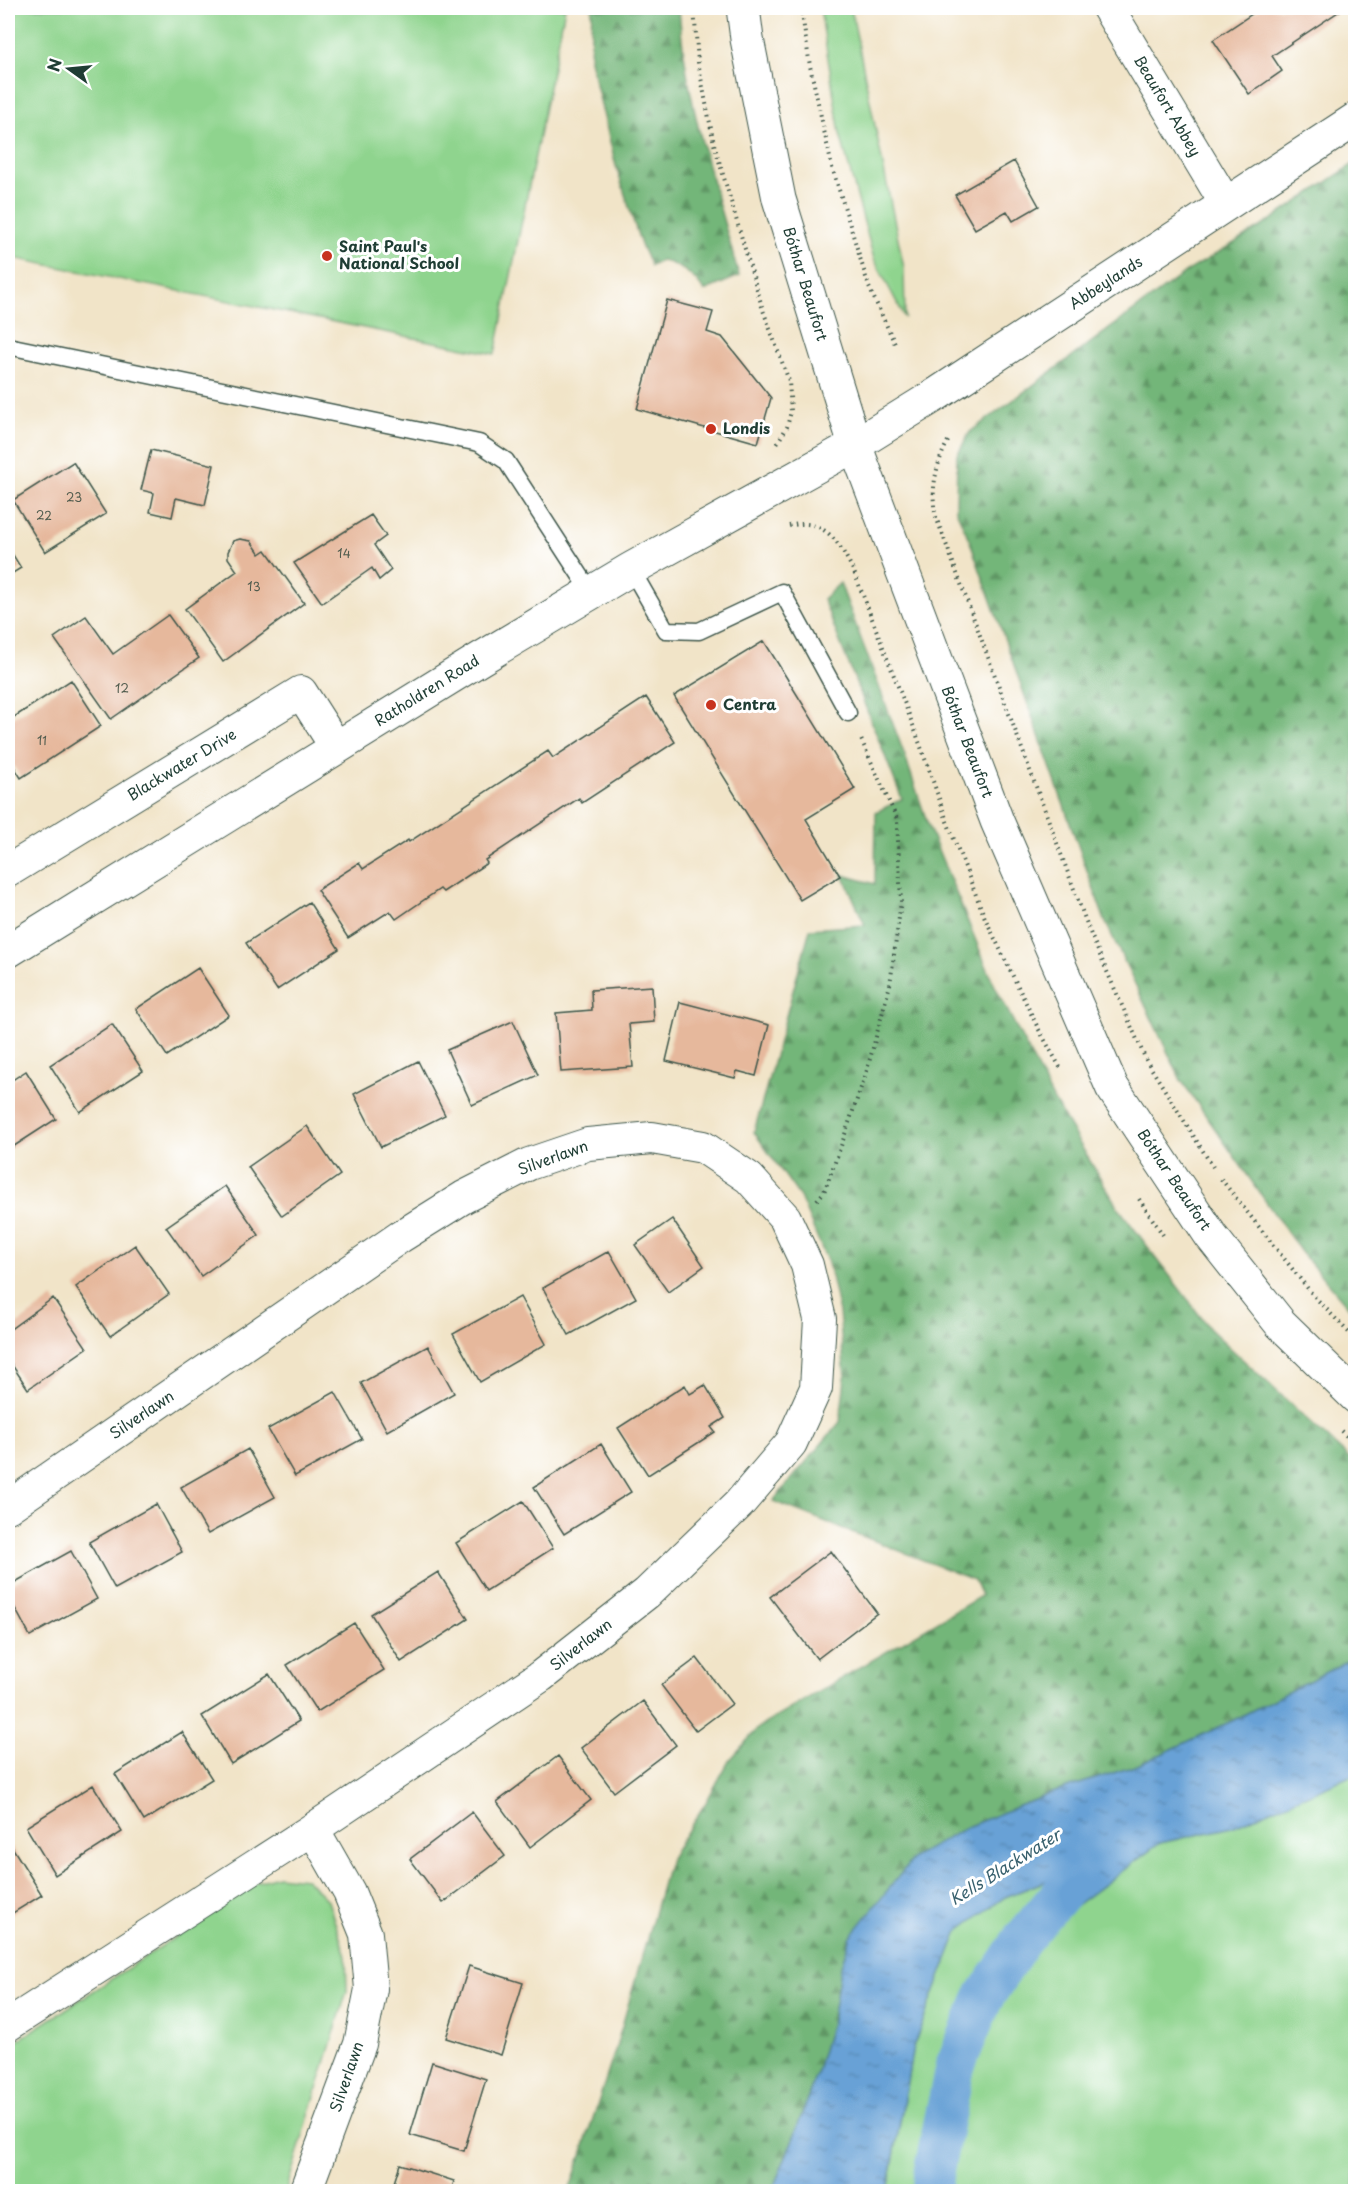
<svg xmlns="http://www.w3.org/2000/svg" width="1363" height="2199" viewBox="0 0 1363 2199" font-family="'Playpen Sans',sans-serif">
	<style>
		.grass { fill: #8fd48e; stroke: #578861; stroke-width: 1.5 }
		.forest { fill: url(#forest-firs); stroke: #497a56; stroke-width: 1.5 }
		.water { fill: url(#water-ripples); stroke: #436f85; stroke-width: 1.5 }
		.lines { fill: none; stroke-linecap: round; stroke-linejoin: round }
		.canal { stroke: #67a1d6; stroke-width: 40 }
		.building { fill: #e6b89c }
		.service-casing { stroke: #3e564a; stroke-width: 19 }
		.minor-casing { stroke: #3e564a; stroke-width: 34 }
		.tertiary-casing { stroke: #3e564a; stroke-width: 35 }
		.primary-casing { stroke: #3e564a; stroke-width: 35 }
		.path { stroke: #3e564a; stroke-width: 4; stroke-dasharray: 1.5 4.5; stroke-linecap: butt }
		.service { stroke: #fff; stroke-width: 16 }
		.minor { stroke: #fff; stroke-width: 32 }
		.tertiary { stroke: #fff; stroke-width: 33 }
		.primary { stroke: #fff; stroke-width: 33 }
		.poi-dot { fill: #c8321e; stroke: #fff; stroke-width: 2 }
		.labels { text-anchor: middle; stroke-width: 6; stroke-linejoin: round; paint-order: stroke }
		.number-label { font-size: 12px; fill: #515c4e }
		.street-label { font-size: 15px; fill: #1f3d34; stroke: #fff }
		.poi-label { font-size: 15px; font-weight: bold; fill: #1f3d34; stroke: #fff; text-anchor: start }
		.water-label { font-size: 16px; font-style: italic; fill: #38606d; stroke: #fff }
	</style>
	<defs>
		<pattern id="forest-firs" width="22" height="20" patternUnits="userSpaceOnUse" patternTransform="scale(1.5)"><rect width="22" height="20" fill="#73b679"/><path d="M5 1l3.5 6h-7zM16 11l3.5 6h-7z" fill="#5e9564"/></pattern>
		<pattern id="water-ripples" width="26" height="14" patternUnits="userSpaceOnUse" patternTransform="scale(1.5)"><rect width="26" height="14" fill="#67a1d6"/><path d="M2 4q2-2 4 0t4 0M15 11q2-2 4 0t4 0" fill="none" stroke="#5484ae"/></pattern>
	</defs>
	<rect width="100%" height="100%" fill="#fff"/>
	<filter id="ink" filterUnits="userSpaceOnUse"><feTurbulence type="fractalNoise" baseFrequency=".0167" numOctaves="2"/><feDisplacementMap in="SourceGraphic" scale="12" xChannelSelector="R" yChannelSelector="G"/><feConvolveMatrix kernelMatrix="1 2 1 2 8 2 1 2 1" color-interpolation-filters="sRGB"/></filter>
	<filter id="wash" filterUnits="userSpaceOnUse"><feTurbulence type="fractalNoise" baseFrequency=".008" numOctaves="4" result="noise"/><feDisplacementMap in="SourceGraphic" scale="24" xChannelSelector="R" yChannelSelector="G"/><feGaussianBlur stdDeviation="1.35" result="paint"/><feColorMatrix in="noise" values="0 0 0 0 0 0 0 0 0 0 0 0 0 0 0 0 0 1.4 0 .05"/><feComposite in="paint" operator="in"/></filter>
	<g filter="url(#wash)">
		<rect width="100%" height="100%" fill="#f1e4c8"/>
		<path class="grass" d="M8 8H565L495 354 8 257Z
			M820 8H851L904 268 905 318 874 259 840 134Z
			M1355 1774V2191L888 2192 913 2047 958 1930 1005 1897 1046 1881 1071 1909 1160 1843 1232 1827Z
			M278 1876 306 1879 328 1901 346 1956 347 1991 286 2191 10 2192 8 2189V2047L220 1908 250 1884Z"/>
		<path class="forest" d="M592 8H679C685 99 715 188 739 276L704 291C693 274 682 267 662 260L651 266 641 245 616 166 590 60Z
			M1355 163V1315L1301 1252 1181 1080 1105 921 969 539 956 510 957 455 970 432 1186 272 1259 228Z
			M840 583 905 756 929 828 993 982 1054 1101 1117 1206 1210 1329 1355 1464V1657L1232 1721 1138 1765 1052 1793 969 1826 914 1857 840 1969 833 2016 817 2071 795 2134 772 2191 569 2192 615 2051 670 1858 705 1804 729 1761 759 1727 981 1596 974 1580 773 1501 840 1422 845 1378 839 1312 828 1263 800 1197 754 1132 810 929 865 925 843 875 875 884 876 812 902 799 823 599Z"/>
		<path class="water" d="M1355 1657V1774L1232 1827 1160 1843 1071 1909 1046 1881 1005 1897 958 1931 913 2047 888 2191H772L795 2134 817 2071 833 2016 840 1969 851 1936 914 1857 969 1826 1052 1793 1138 1765 1232 1721Z"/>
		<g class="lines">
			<path class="canal" d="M932 2192 933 2175 955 2066 983 1999 1021 1941 1068 1885 1087 1849"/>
		</g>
		<g id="blocks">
			<path class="building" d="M1261 8H1344L1272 56 1282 71 1249 94 1213 40Z
				M1014 161 1039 206 1013 221 1007 211 975 229 955 195Z
				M667 300 713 312 707 332 722 337 771 398 758 443 637 409Z
				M151 450 214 465 205 505 176 498 172 517 150 512 154 493 141 490Z
				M73 462 106 514 45 552 13 500Z
				M371 515 386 536 374 545 391 570 379 580 372 568 322 603 294 563Z
				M240 539 251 541 260 554 266 550 304 603 223 662 185 609 237 571 228 558V552L233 541Z
				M8 547 21 568 8 576Z
				M168 615 199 658 111 719 54 638 86 616 113 654Z
				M764 641 855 789 806 819 840 876 800 900 674 696Z
				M71 680 101 726 21 778 8 757V721Z
				M646 697 675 742 582 803 579 798 485 860 487 863 443 892 440 889 396 919 390 911 348 938 317 890 359 863 363 869 408 840 409 842 548 751 553 758Z
				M309 902 339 949 277 990 246 943Z
				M198 968 229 1015 167 1056 136 1009Z
				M652 986 654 1022 629 1024 633 1067 561 1072 556 1013 592 1010 591 990Z
				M680 1002 769 1025 756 1076 737 1071 735 1078 666 1061Z
				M513 1021 538 1075 472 1105 447 1050Z
				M112 1024 143 1071 80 1112 50 1065Z
				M418 1061 445 1115 381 1147 354 1094Z
				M26 1071 56 1119 8 1150V1083Z
				M307 1126 340 1175 282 1216 248 1167Z
				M225 1186 259 1235 201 1276 166 1227Z
				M672 1219 704 1266 668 1292 635 1245Z
				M135 1245 169 1294 110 1336 76 1287Z
				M609 1251 636 1298 569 1335 543 1288Z
				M520 1297 546 1344 480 1382 453 1334Z
				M53 1298 87 1348 28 1389 8 1359V1331Z
				M428 1346 454 1393 387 1431 361 1383Z
				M685 1385 690 1394 705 1385 725 1418 711 1427 715 1432 648 1475 618 1428Z
				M335 1392 362 1439 295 1476 268 1429Z
				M601 1444 631 1492 564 1534 534 1487Z
				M248 1449 275 1497 208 1534 181 1487Z
				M523 1501 553 1548 486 1591 456 1543Z
				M156 1504 182 1552 115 1589 89 1542Z
				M71 1551 97 1599 30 1636 8 1595V1586Z
				M831 1551 877 1613 817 1659 770 1597Z
				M438 1572 468 1619 401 1662 371 1614Z
				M354 1623 384 1670 317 1712 287 1665Z
				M697 1658 732 1704 696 1731 661 1685Z
				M269 1674 299 1721 231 1764 202 1716Z
				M643 1701 676 1745 614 1792 581 1748Z
				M182 1732 212 1779 144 1821 115 1774Z
				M558 1756 591 1800 530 1847 497 1802Z
				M93 1785 122 1832 55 1875 26 1827Z
				M472 1812 505 1856 443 1903 410 1859Z
				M12 1847 42 1895 8 1916V1850Z
				M469 1966 523 1983 501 2055 446 2038Z
				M432 2062 486 2079 464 2151 410 2135Z
				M400 2164 454 2181 451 2192H391Z"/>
		</g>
	</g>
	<g filter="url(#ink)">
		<use href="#blocks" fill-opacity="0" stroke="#3e564a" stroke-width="1.5"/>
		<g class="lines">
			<g class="service-casing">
				<path id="service" d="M8 346 479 443 506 461 591 592
					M631 569 666 630 699 631 782 592 848 713"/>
			</g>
			<g class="minor-casing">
				<path id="minor" d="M1108 8 1226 204
					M8 871 301 692 336 747
					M8 1507 400 1237 464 1197 529 1164 588 1144 652 1138 703 1147 749 1178 785 1218 807 1265 820 1319 816 1388 791 1443 739 1504 647 1593 541 1676 313 1829 8 2025
					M305 2192 360 2044 371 1989 366 1934 349 1892 313 1829"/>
			</g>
			<g class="tertiary-casing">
				<path id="tertiary" d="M8 951 480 659 631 569 855 445 934 396 1356 119"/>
			</g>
			<g class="primary-casing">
				<path id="primary" d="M743 8 747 39 779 199 855 445 997 821 1112 1087 1211 1236 1280 1323 1356 1397"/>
			</g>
			<path class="path" d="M694 8 698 62 714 144 763 310 789 381 791 411 787 427 776 445
				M801 8 810 66 832 167 869 287 896 346
				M948 441C936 464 931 488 935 514L1091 935 1146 1060 1213 1167
				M789 526C825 516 840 544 854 572L916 733 948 824 985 918 1038 1028 1061 1069
				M1221 1179 1313 1295 1356 1340
				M1139 1199 1163 1235
				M817 1200 824 1192 841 1146 867 1070 890 985 901 902 897 819 860 737
				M1341 1431 1356 1445"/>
			<use href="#service" class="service"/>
			<use href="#minor" class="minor"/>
			<use href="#tertiary" class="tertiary"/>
			<use href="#primary" class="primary"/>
		</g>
	</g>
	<g class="poi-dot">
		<circle cx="327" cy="256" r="6"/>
		<circle cx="711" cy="429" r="6"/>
		<circle cx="711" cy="705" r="6"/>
	</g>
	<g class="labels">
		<g class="number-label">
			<text x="74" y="502">23</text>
			<text x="44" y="520">22</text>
			<text x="344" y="558">14</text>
			<text x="254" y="591">13</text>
			<text x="122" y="693">12</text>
			<text x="42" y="745">11</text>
		</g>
		<g class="street-label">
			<text transform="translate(1167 106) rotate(59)" y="5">Beaufort Abbey</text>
			<text transform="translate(1106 283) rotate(-33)" y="5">Abbeylands</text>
			<text transform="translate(805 284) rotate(73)" y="5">Bóthar Beaufort</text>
			<text transform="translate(427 691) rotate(-32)" y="5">Ratholdren Road</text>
			<text transform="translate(967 742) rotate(69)" y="5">Bóthar Beaufort</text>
			<text transform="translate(182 765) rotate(-31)" y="5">Blackwater Drive</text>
			<text transform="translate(553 1158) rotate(-20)" y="5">Silverlawn</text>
			<text transform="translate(1174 1180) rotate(56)" y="5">Bóthar Beaufort</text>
			<text transform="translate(142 1415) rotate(-34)" y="5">Silverlawn</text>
			<text transform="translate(581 1645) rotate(-38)" y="5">Silverlawn</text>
			<text transform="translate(347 2077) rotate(-71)" y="5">Silverlawn</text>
		</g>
		<g class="poi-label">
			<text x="339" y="252">Saint Paul's<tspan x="339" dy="17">National School</tspan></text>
			<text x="723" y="434">Londis</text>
			<text x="723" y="710">Centra</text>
		</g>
		<g class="water-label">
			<text transform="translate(1005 1867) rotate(-32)" y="6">Kells Blackwater</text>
		</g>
	</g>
	<rect width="1363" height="2199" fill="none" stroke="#fff" stroke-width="30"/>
	<g transform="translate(69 69) rotate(285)" stroke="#ffffff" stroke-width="4.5" paint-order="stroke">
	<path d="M0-4.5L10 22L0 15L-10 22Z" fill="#1f3d34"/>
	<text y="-9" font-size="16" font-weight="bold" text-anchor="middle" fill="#1f3d34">N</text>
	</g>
</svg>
